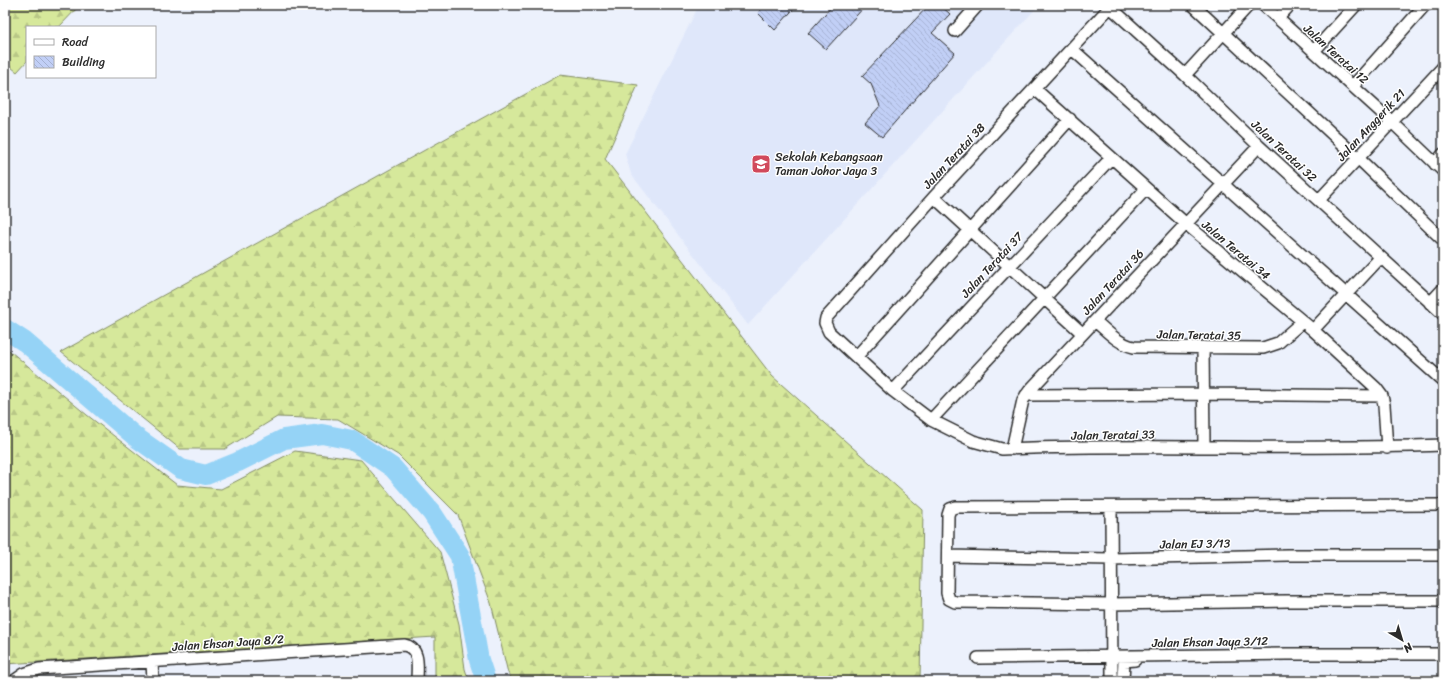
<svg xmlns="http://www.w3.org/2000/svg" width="1448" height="686" viewBox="0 0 1448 686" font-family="Sriracha,sans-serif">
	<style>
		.built { fill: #dfe7fa }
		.forest { fill: url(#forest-firs); stroke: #808a63 }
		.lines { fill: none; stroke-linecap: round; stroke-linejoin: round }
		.river { stroke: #95d3f6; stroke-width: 20 }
		.building { fill: url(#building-back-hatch); stroke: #2b2b2b }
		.minor-casing { stroke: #2b2b2b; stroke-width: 14 }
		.minor { stroke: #fff; stroke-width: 11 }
		.labels { text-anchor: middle; stroke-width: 3; stroke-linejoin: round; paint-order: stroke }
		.street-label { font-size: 12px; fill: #2b2b2b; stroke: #fff }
		.poi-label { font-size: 12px; fill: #2b2b2b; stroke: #fff; text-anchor: start }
	</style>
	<defs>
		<pattern id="forest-firs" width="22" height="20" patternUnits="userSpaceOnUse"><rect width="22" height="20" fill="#d6e89b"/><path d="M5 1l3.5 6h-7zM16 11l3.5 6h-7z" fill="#b8c786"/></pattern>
		<pattern id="building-back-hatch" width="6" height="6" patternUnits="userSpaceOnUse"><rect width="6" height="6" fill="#c1cff6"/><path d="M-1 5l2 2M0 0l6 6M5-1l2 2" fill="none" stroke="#a6b2d3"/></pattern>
	</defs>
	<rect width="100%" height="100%" fill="#ecf1fc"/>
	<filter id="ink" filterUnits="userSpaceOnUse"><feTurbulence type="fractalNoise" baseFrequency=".025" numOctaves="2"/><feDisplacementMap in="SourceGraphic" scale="8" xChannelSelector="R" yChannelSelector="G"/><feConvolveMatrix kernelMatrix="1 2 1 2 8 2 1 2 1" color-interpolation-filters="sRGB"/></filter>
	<g filter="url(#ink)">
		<path class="built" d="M699 5H1039L748 325 631 174 625 154Z"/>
		<path class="forest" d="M5 5H80L59 27H27V61L17 72 5 62Z
			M560 75 638 85 605 159 772 376 923 510 920 681H513L508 673 491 603 458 515 398 455 338 419 277 417 225 449H180L61 352Z
			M5 347 87 415 177 485 221 489 295 451 361 460 440 552 459 624 465 669 469 681H435V637L5 664Z"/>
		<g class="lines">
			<path class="river" d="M5 329 25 342 137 438 181 469 206 475 238 462 284 439 322 434 352 440 393 468 432 513 460 556 479 660 486 681"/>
		</g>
		<path class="building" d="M765 5H797L775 30 758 13Z
			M833 5H866L826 49 808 33Z
			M929 5H940L950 14 932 33 955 53 882 137 865 123 880 106 871 84 862 76Z"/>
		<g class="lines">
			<g class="minor-casing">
				<path id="minor" d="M1108 5 1185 75 1259 146 1443 314
					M1193 5 1358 158 1443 240
					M1263 5 1392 122 1443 171
					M1110 7 934 197 826 318 825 323 829 332 893 391 931 420 973 441 1002 449C1149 443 1296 451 1443 445
					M1278 18 1290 5
					M955 31 978 5
					M1072 49 1443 381
					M1314 51 1356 5
					M1185 75 1249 5
					M1353 86 1425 5
					M1035 89 1185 223 1313 330 1376 388 1382 396 1384 405 1387 448
					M1435 164 1443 154
					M934 197 1082 333
					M1319 200 1443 67
					M1430 303 1443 289
					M1095 321C1107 331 1118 344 1134 347L1263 348 1278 343 1302 322
					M1313 330 1380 258
					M1203 347 1204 446
					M856 357 1070 119
					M893 391 1111 158
					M1026 395 1204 394 1382 396
					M931 420 1146 189
					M1012 449 1023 400 1030 390 1259 146
					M1443 505 956 507 950 509 948 515 947 593 949 599 955 602 1111 604 1287 601H1443
					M1111 507 1112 681
					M948 556 1111 559 1287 555H1443
					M978 658 1287 654H1443
					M152 662 153 681
					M14 681 24 674 39 669 404 645C421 648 417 668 417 681
					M1123 681 1124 661 1135 660"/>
			</g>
			<use href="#minor" class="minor"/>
		</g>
	</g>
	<defs>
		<g id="school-square" transform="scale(1)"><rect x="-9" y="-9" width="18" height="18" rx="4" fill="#d1495b" stroke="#fff"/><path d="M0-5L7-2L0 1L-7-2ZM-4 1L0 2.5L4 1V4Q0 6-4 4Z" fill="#fff"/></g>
	</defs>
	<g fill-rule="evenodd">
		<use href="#school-square" x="761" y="164"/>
	</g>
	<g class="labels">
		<g class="street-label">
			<text transform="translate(1336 54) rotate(42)" y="4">Jalan Teratai 12</text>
			<text transform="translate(1371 125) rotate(-47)" y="4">Jalan Anggerik 21</text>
			<text transform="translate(1284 151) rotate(43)" y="4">Jalan Teratai 32</text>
			<text transform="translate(954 156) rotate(-47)" y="4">Jalan Teratai 38</text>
			<text transform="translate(1236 250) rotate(40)" y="4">Jalan Teratai 34</text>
			<text transform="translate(992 265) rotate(-47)" y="4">Jalan Teratai 37</text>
			<text transform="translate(1113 282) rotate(-47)" y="4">Jalan Teratai 36</text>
			<text transform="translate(1199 335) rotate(1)" y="4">Jalan Teratai 35</text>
			<text transform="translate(1113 435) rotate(-1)" y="4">Jalan Teratai 33</text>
			<text transform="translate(1195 544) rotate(-1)" y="4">Jalan EJ 3/13</text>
			<text transform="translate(1210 642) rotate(-1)" y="4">Jalan Ehsan Jaya 3/12</text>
			<text transform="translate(228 643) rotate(-4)" y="4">Jalan Ehsan Jaya 8/2</text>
		</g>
		<g class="poi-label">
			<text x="775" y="161">Sekolah Kebangsaan<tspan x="775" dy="14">Taman Johor Jaya 3</tspan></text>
		</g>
	</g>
	<rect width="1448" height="686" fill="none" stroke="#fff" stroke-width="20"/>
	<rect x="10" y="10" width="1428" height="666" fill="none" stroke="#2b2b2b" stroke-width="1.5" filter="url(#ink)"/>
	<rect x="26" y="26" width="130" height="52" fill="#ffffff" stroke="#aaaaaa"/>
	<rect x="34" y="39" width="20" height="6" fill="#ffffff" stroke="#aaaaaa"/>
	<text x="62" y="46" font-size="12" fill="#2b2b2b">Road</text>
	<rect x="34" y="56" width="20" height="12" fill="url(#building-back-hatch)" stroke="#aaaaaa"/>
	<text x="62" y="66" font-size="12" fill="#2b2b2b">Building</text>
	<g transform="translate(1402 640) rotate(142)" stroke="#ffffff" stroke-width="3" paint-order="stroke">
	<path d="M0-3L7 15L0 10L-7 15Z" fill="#2b2b2b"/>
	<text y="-6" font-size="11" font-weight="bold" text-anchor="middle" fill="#2b2b2b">N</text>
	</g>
</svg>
